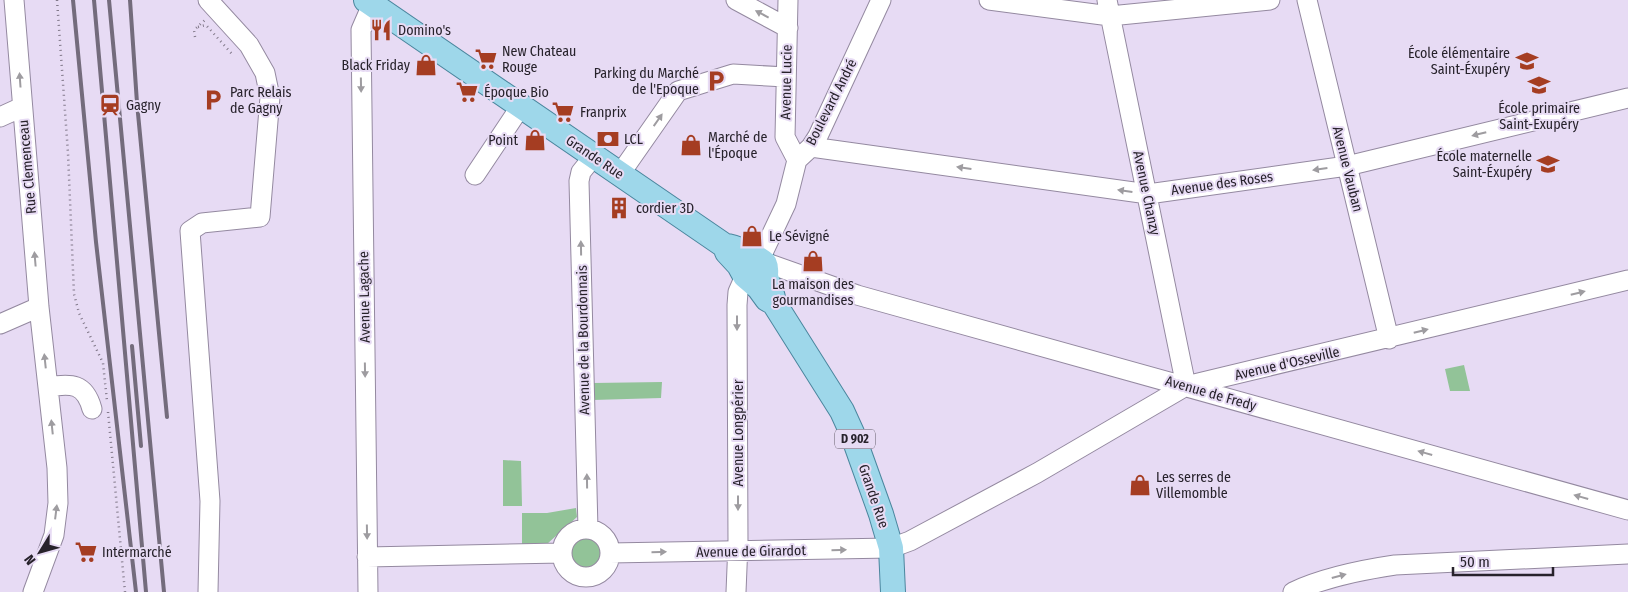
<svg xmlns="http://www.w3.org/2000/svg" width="1628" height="592" viewBox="0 0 1628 592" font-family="'Fira Sans Condensed',sans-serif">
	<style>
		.green { fill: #92c398 }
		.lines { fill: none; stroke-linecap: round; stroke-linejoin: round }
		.minor-casing { stroke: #9489a0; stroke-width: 21 }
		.major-casing { stroke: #4b869e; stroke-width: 26 }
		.path { stroke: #82798a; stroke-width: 2.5; stroke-dasharray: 1 4; stroke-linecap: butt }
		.minor { stroke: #fff; stroke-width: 19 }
		.major { stroke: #9ed7ea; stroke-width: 24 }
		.rail { stroke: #746c7c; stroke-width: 4 }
		.oneway { fill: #9e9ca0 }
		.labels { text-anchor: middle; stroke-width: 4; stroke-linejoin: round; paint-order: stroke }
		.shield { fill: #e7dbf4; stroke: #615a67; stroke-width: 1 }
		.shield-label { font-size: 12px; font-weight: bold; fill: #27222b }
		.poi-label { font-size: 14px; fill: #27222b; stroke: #e7dbf4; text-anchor: start }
		.street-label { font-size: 14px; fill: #27222b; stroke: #e7dbf4 }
	</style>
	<rect width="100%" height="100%" fill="#e7dbf4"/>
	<path class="green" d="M1464 365 1470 391H1450L1445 369Z
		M662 382 661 398 593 400V383Z
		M503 460 521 461 522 506H503Z
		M576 508 577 517 547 544 522 545V513H547Z
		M570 552a16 16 0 1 1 32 0a16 16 0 1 1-32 0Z"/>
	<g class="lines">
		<g class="minor-casing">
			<path id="minor" d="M14 0 39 307 57 468 58 503 54 535 33 592
				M736 0 788 28
				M788 0 785 137 797 160
				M989 0 1110 16 1270 0
				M1107 0 1186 386
				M1307 0 1389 339
				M0 117 22 107
				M811 147 1148 194 1347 166 1628 98
				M620 174 678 91 733 74 786 77
				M475 175 521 106
				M760 259 786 204 797 160 811 147 818 136 881 0
				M764 262 857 295 1628 510
				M0 324 39 307
				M48 387C71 383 85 383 92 409
				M588 529 579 181 581 172 594 156
				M562 553a24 24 0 1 1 48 0a24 24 0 1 1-48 0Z
				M610 553 891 548 910 541 1037 473 1186 386 1628 280
				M367 557 562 553
				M208 592 210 501 190 231 202 223 260 217 270 97 265 73 249 45 208 0
				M368 592 361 30 374 0
				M736 592 738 543 737 305 738 292 745 276
				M1293 592C1325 577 1361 570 1395 565L1628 554"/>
		</g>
		<g class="major-casing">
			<path id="major" d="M366 0 725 246 727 252 739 265 745 276 759 288 767 299 774 303
				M726 246C732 245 762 259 765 264 767 268 766 272 766 276 768 285 773 293 774 303L842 411 852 433 881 514 891 548 893 592"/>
		</g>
		<path class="path" d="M57 0 68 153 74 294 79 313 103 363 107 401
			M198 27 206 25 232 54 234 53
			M195 37 194 30 206 19
			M108 412 125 592"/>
		<use href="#minor" class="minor"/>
		<use href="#major" class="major"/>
		<path class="rail" d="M73 0 96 242 136 592
			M94 0 146 592
			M109 0 164 592
			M130 0 137 103 167 417
			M132 346 141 446"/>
	</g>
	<defs><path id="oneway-solid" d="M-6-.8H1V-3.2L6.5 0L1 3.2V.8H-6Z" transform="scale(1.25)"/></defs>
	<g class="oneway">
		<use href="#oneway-solid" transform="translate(762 14) rotate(-152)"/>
		<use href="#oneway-solid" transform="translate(20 80) rotate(-94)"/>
		<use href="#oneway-solid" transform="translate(361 85) rotate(89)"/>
		<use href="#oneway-solid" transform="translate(658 120) rotate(-55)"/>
		<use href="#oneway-solid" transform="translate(1479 134) rotate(166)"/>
		<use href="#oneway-solid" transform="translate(964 168) rotate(-172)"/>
		<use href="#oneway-solid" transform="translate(1320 169) rotate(172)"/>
		<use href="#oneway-solid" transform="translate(1125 191) rotate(-172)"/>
		<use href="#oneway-solid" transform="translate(581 248) rotate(-91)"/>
		<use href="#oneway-solid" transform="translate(35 259) rotate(-95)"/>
		<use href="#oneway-solid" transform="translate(1578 293) rotate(-14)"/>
		<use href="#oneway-solid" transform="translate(737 323) rotate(90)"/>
		<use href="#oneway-solid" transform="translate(1421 331) rotate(-14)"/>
		<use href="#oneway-solid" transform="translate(45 361) rotate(-96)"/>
		<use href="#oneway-solid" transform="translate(365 370) rotate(89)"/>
		<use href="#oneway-solid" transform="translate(52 427) rotate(-96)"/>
		<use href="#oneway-solid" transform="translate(1425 453) rotate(-164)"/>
		<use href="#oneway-solid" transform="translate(587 481) rotate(-91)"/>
		<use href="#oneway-solid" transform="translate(1581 497) rotate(-164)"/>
		<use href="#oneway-solid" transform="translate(738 503) rotate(90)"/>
		<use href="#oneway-solid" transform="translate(56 512) rotate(-83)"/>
		<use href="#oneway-solid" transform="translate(367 532) rotate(89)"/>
		<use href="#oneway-solid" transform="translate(839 550) rotate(-1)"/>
		<use href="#oneway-solid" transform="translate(659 552) rotate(-1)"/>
		<use href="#oneway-solid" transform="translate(1339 576) rotate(-15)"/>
	</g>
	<defs>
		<g id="restaurant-bare" transform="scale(1.725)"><path d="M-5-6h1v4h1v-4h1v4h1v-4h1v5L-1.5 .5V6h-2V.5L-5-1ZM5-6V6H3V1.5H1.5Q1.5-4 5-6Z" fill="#a53d22" stroke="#e7dbf4" stroke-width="2.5" paint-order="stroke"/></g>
		<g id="supermarket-bare" transform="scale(1.725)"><path d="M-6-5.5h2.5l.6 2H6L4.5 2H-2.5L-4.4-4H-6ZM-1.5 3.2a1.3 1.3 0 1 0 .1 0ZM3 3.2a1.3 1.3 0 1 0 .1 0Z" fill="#a53d22" stroke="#e7dbf4" stroke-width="2.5" paint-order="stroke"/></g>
		<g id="school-bare" transform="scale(1.725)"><path d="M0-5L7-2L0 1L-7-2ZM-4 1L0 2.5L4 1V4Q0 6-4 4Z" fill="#a53d22" stroke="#e7dbf4" stroke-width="2.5" paint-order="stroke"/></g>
		<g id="shop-bare" transform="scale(1.725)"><path d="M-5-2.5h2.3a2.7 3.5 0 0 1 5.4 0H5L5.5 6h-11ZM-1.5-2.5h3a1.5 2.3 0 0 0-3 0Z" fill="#a53d22" stroke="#e7dbf4" stroke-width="2.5" paint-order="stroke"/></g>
		<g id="parking-bare" transform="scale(1.725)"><path d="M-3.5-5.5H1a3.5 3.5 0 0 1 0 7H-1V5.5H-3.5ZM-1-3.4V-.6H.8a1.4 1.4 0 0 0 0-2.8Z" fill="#a53d22" stroke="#e7dbf4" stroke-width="2.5" paint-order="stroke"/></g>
		<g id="station-bare" transform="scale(1.725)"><path d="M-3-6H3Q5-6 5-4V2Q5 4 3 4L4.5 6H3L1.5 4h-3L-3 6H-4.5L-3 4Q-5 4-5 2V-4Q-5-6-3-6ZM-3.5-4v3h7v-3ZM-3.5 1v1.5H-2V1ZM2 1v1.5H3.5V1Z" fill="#a53d22" stroke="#e7dbf4" stroke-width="2.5" paint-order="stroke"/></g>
		<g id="bank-bare" transform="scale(1.725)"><path d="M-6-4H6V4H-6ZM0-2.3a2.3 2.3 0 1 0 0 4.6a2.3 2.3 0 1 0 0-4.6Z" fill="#a53d22" stroke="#e7dbf4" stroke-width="2.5" paint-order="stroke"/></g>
		<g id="building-bare" transform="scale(1.725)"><path d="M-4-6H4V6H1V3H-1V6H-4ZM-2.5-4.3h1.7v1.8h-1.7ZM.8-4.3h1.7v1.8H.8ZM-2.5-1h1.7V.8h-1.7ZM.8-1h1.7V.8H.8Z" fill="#a53d22" stroke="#e7dbf4" stroke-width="2.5" paint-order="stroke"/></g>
	</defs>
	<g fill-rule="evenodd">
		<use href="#restaurant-bare" x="381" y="30"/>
		<use href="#supermarket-bare" x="486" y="59"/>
		<use href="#school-bare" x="1527" y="61"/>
		<use href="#shop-bare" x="426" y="65"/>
		<use href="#parking-bare" x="716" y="81"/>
		<use href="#school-bare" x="1539" y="85"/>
		<use href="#supermarket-bare" x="467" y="92"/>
		<use href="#parking-bare" x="213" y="100"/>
		<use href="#station-bare" x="110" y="105"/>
		<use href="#supermarket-bare" x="563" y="112"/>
		<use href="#bank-bare" x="608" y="139"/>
		<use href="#shop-bare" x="535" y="140"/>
		<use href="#shop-bare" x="691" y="145"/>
		<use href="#school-bare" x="1548" y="164"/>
		<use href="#building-bare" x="619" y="208"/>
		<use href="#shop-bare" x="752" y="236"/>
		<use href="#shop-bare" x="813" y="261"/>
		<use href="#shop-bare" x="1140" y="485"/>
		<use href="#supermarket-bare" x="86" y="552"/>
	</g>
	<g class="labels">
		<rect class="shield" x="835" y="429.5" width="40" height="19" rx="4"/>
		<g class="shield-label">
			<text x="855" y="443">D 902</text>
		</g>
		<g class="poi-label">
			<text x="398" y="35">Domino's</text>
			<text x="502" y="56">New Chateau<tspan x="502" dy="16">Rouge</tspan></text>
			<text x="1510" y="58" text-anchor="end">École élémentaire<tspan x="1510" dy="16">Saint-Éxupéry</tspan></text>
			<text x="410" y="70" text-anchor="end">Black Friday</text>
			<text x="699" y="78" text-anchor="end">Parking du Marché<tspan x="699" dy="16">de l'Epoque</tspan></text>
			<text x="230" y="97">Parc Relais<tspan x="230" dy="16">de Gagny</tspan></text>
			<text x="484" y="97">Époque Bio</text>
			<text x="126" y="110">Gagny</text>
			<text x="1539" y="113" text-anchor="middle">École primaire<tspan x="1539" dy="16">Saint-Exupéry</tspan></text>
			<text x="580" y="117">Franprix</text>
			<text x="708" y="142">Marché de<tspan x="708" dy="16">l'Époque</tspan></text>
			<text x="624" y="144">LCL</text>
			<text x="518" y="145" text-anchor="end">Point</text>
			<text x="1532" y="161" text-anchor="end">École maternelle<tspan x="1532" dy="16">Saint-Éxupéry</tspan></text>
			<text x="636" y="213">cordier 3D</text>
			<text x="769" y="241">Le Sévigné</text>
			<text x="813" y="289" text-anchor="middle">La maison des<tspan x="813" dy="16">gourmandises</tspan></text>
			<text x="1156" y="482">Les serres de<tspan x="1156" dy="16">Villemomble</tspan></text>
			<text x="102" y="557">Intermarché</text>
		</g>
		<g class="street-label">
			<text transform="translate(786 82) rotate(-89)" y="5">Avenue Lucie</text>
			<text transform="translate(831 102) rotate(-63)" y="5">Boulevard André</text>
			<text transform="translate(595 157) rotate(34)" y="5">Grande Rue</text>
			<text transform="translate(27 167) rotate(-95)" y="5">Rue Clemenceau</text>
			<text transform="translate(1348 169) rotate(76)" y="5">Avenue Vauban</text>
			<text transform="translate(1222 183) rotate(-8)" y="5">Avenue des Roses</text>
			<text transform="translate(1147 193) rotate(78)" y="5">Avenue Chanzy</text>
			<text transform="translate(364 297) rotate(-91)" y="5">Avenue Lagache</text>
			<text transform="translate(583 340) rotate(-91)" y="5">Avenue de la Bourdonnais</text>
			<text transform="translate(1287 363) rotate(-13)" y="5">Avenue d'Osseville</text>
			<text transform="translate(1211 393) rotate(16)" y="5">Avenue de Fredy</text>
			<text transform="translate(738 433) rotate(-90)" y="5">Avenue Longpérier</text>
			<text transform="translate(874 496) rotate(71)" y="5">Grande Rue</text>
			<text transform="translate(751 551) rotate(-1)" y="5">Avenue de Girardot</text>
		</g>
	</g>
	<g transform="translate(40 552) rotate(233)" stroke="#e7dbf4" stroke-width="4" paint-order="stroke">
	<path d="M0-4L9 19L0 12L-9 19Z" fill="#27222b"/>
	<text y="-8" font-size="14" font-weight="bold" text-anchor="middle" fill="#27222b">N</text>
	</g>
	<path d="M1453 567v8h100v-8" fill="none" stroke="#27222b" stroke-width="2.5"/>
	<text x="1460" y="567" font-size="15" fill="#27222b" stroke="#e7dbf4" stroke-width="4" paint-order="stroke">50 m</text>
</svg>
